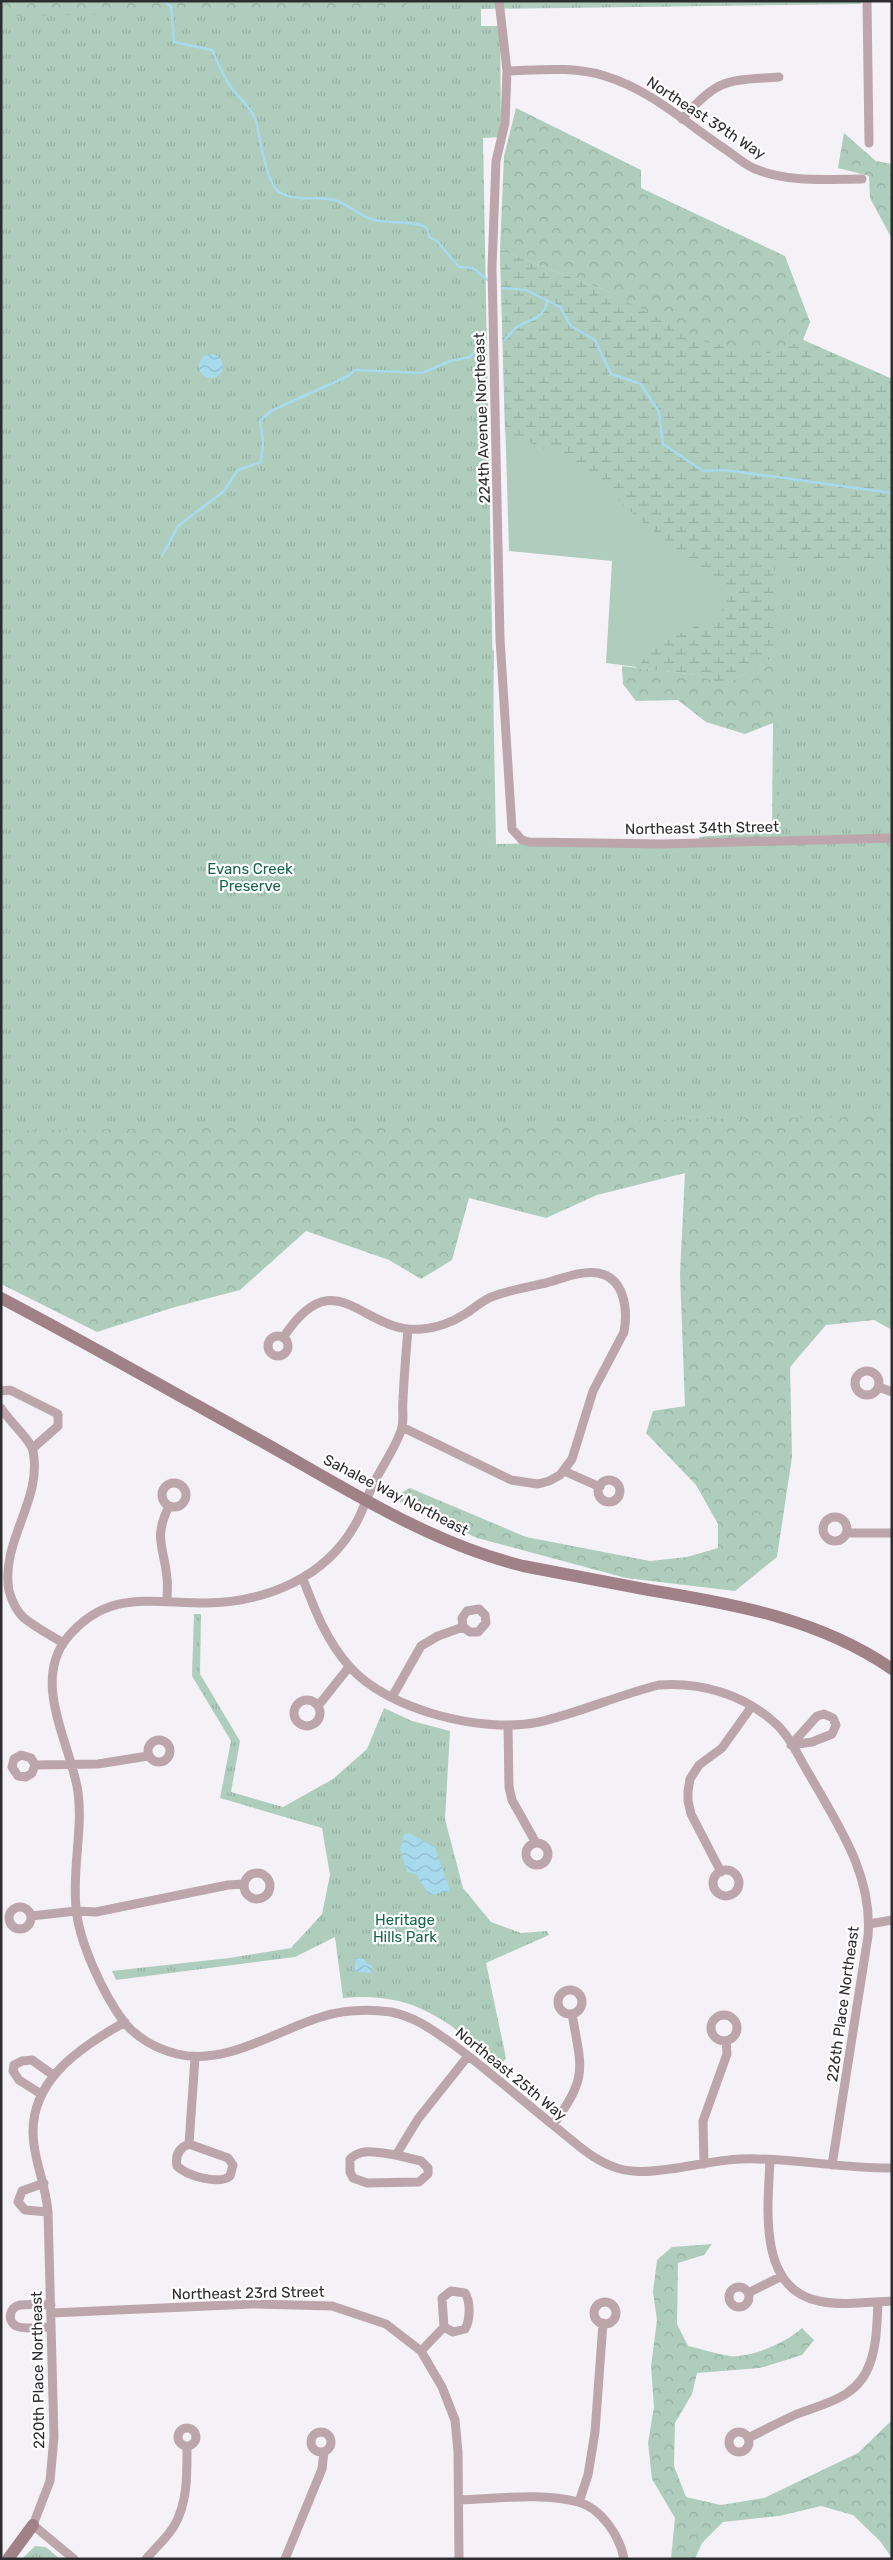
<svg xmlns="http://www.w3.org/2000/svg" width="893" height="2560" viewBox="0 0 893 2560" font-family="Rubik,sans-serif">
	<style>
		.grass { fill: #aecdbd }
		.forest { fill: url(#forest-crowns) }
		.wetland { fill: url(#wetland-marsh) }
		.park { fill: url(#park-tufts) }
		.water { fill: url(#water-waves) }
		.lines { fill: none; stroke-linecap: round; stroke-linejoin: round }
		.stream { stroke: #a8daee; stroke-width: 2.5 }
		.street { stroke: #bca6ab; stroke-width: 9 }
		.secondary { stroke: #a08188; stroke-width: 12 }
		.labels { text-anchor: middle; stroke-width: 4.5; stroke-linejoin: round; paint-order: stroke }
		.street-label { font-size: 15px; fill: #2d2c2e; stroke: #fff }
		.park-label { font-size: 15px; fill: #156649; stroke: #fff }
	</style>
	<defs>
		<pattern id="forest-crowns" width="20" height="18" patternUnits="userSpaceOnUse" patternTransform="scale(1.25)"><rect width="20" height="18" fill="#aecdbd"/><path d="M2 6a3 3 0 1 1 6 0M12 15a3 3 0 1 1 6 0" fill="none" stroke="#96b0a3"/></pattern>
		<pattern id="wetland-marsh" width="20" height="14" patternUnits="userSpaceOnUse" patternTransform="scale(1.25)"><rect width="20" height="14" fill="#aecdbd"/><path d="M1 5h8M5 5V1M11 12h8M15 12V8" fill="none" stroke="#96b0a3"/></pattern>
		<pattern id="park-tufts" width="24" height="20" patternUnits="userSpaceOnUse" patternTransform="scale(1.25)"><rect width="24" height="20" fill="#aecdbd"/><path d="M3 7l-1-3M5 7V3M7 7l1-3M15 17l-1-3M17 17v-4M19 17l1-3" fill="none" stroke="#96b0a3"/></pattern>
		<pattern id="water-waves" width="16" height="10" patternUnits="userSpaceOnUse" patternTransform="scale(1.25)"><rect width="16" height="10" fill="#a8daee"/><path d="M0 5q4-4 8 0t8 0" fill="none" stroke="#91bbcc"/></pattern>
	</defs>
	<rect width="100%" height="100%" fill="#f5f2f7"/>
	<path class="grass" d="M500 250 767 354 803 340 892 379 775 656 724 685 698 675 606 663 612 561 509 551Z"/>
	<path class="forest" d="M1 1H419L387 67 1 20Z
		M516 108 641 170V188L785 256 810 322 803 340 767 354 705 342 604 290 500 250 504 156Z
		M844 133 876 161 892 164V239L870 198 869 176 838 168Z
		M1 565 474 654 494 650 491 869 703 911 699 837 772 831 773 723 745 734 706 722 678 700 636 701 623 684 622 666 698 675 724 685 775 656 821 641 892 659V1330L874 1320 826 1325 790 1367 792 1457 777 1557 735 1591 626 1578 477 1538 392 1498 410 1488 526 1537 650 1561 687 1557 718 1548V1524L696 1485 646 1433 653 1411 685 1406 680 1274 685 1173 597 1195 546 1218 469 1198 452 1260 421 1279 389 1260 306 1231 240 1290 175 1307 97 1332 1 1284Z
		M712 2244 704 2255 678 2263 677 2324 688 2346C702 2349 716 2354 730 2356 751 2358 787 2342 802 2328L814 2340 802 2355 760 2368 697 2373 692 2394 675 2423 674 2466 686 2497 721 2505 764 2498 858 2453 892 2420V2558L880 2541 853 2515 821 2506 779 2516 723 2522 702 2543 695 2559H671L675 2518 652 2479 648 2443 654 2407 651 2366 657 2320 653 2292 657 2260 672 2247Z"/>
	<path class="wetland" d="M500 250 604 290 705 342 767 354 803 340 892 379V659L821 641 775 656 724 685 698 675 636 668 656 645 721 614 728 590 640 520 577 463 505 432Z"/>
	<path class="park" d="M409 1H861V4L481 9V26H500L501 137 483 138 496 844 780 840 774 561 892 560V1116L1 1131V16L402 10Z
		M194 1614H201L200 1674 240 1741 231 1792 283 1807 333 1779 367 1749 384 1708 412 1721 450 1731 445 1819 463 1888 491 1922 521 1933 547 1931 549 1935 486 1963 506 2058 501 2065C448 2022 416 1991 343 1998L335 1937 295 1957 116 1980 112 1971 229 1958 291 1948 322 1914 330 1875 322 1828 220 1798 231 1741 192 1676Z
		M35 2546 46 2547 60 2559H22Z"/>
	<path class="water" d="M199 366a12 12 0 1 1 24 0a12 12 0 1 1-24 0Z
		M409 1833 435 1847 450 1891 429 1895 416 1874 407 1872 400 1849 404 1835Z
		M356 1958 364 1959 367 1964 372 1965 371 1973 354 1971Z"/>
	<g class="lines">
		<path class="stream" d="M164 1 171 7 174 42 212 50C218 63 223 76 231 87 238 97 253 109 256 121 260 137 266 183 279 192 294 202 319 196 335 200 347 204 357 213 368 218 389 226 413 219 427 228L429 237 437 241 459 267 473 268 489 281
			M503 288 526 290 560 307 571 326 595 340 611 374 641 384 659 412 663 444 703 471 725 470 892 493
			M505 340C508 336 512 331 516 328 529 318 543 321 547 301
			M162 556 178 526 223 492 238 470 261 462 263 442 260 421 271 411 348 376 355 370 422 373 450 361 470 357 485 341"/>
		<path class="street" d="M499 1 507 71 505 123 496 161 492 268 500 639 512 829 522 840 529 842 663 844 892 838
			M867 1 869 143
			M507 71C540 70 573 66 605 76 651 90 686 123 725 149 734 155 743 163 753 168 788 183 826 179 862 179
			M682 119C719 77 726 81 779 77
			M408 1329C406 1353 404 1376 403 1400 402 1408 404 1419 402 1427 398 1444 382 1466 374 1483 367 1496 363 1511 356 1523 326 1578 266 1602 206 1603 150 1603 107 1589 67 1638 31 1683 71 1744 78 1792 83 1830 72 1869 76 1908 79 1942 103 1994 124 2022 137 2038 157 2049 177 2054 226 2066 275 2031 321 2017 343 2010 368 2009 391 2012 416 2017 434 2031 454 2045 490 2072 523 2101 558 2129 574 2142 590 2157 609 2165 629 2174 649 2172 670 2169 693 2166 717 2160 741 2159 791 2157 841 2169 892 2168
			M268 1346a10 10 0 1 1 20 0a10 10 0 1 1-20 0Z
			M283 1338C336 1256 362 1335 422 1329 436 1328 453 1322 465 1314 475 1308 482 1300 494 1296 510 1290 528 1287 546 1283 561 1279 582 1270 598 1273 625 1278 628 1310 624 1332L593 1391 572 1459 560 1475 549 1481 538 1484 511 1480 402 1427
			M855 1383a12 12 0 1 1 24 0a12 12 0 1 1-24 0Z
			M879 1387 892 1392
			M1 1391 10 1390 58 1414V1426L33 1448
			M1 1408C8 1420 31 1440 33 1451 43 1500 0 1541 9 1591 12 1601 16 1611 24 1618 35 1627 50 1635 63 1643
			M564 1471 600 1487
			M598 1491a11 11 0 1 1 22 0a11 11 0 1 1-22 0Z
			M162 1495a12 12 0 1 1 24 0a12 12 0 1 1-24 0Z
			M823 1529a12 12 0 1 1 24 0a12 12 0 1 1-24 0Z
			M846 1533H892
			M303 1579C315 1610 326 1640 349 1666 387 1710 483 1734 539 1722 579 1713 618 1695 659 1685 701 1682 743 1694 775 1723 790 1736 799 1758 809 1774 838 1825 873 1875 868 1936L832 2165
			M167 1601C167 1594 168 1586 167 1578 164 1546 153 1539 169 1506
			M392 1697 421 1646 438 1636 463 1627 470 1632H478L486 1623 485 1615 479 1609 467 1611 462 1618 463 1627
			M294 1713a13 13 0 1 1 26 0a13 13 0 1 1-26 0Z
			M318 1706 349 1667
			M824 1714 833 1718 836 1725 832 1734 812 1742 791 1745 817 1716Z
			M508 1726 509 1787 512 1800 536 1843
			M148 1751a11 11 0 1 1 22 0a11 11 0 1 1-22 0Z
			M35 1765 31 1758 21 1755 14 1759 12 1767 18 1776 26 1777 32 1773 35 1765 98 1764 148 1756
			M526 1854a11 11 0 1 1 22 0a11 11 0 1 1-22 0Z
			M713 1883a13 13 0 1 1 26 0a13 13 0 1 1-26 0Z
			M721 1872 691 1814 688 1801V1791L690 1779 699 1765 722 1748 752 1706
			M244 1886a13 13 0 1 1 26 0a13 13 0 1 1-26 0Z
			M9 1918a11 11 0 1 1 22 0a11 11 0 1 1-22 0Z
			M31 1916 76 1911 96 1912 228 1885 244 1884
			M869 1924 892 1920
			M558 2002a12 12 0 1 1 24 0a12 12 0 1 1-24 0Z
			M711 2028a13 13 0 1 1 26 0a13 13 0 1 1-26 0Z
			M41 2094 19 2080 13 2071 14 2065 22 2061 32 2060 53 2075
			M553 2125C588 2076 582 2071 572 2014
			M189 2144 228 2158 233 2165 230 2176C219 2185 187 2176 177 2166 175 2155 179 2148 189 2144L195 2058
			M396 2155 421 2161 428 2168V2174L419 2182 367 2183 353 2178 350 2172V2159C363 2147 379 2153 396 2155L418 2119 468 2056
			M770 2160C768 2206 757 2289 819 2301 841 2306 869 2302 892 2301
			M704 2164 703 2121 727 2054 726 2041
			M44 2183 22 2191 18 2202 25 2210 48 2212
			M729 2297a10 10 0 1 1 20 0a10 10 0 1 1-20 0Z
			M748 2293 780 2277
			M594 2313a11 11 0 1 1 22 0a11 11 0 1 1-22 0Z
			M51 2305C41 2305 29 2304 20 2305 9 2307 7 2321 16 2326 25 2330 42 2327 51 2327
			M51 2313 252 2304 332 2306 386 2324 421 2351 442 2387 455 2420 458 2452 459 2559
			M421 2351 444 2327 453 2332 465 2329C470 2321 471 2302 465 2293L451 2291 442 2298 444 2327
			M178 2437a9 9 0 1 1 18 0a9 9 0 1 1-18 0Z
			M311 2442a10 10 0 1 1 20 0a10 10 0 1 1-20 0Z
			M729 2442a10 10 0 1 1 20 0a10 10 0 1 1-20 0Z
			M748 2438C765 2430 781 2421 797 2414 826 2403 859 2397 870 2363 877 2344 877 2322 878 2302
			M459 2500C495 2499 543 2492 578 2502 601 2508 620 2536 624 2559
			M579 2502 588 2475 595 2432 603 2323
			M74 2559 33 2525 50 2481 54 2437 48 2212C46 2187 37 2168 34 2145 25 2083 78 2049 125 2022
			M146 2559C155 2548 167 2538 174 2526 188 2503 187 2473 187 2446
			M285 2559 322 2469 324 2452"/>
		<path class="secondary" d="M1 1298C94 1347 185 1399 277 1450 356 1495 434 1544 523 1566 565 1574 607 1582 649 1590 734 1604 820 1619 892 1669
			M8 2559 33 2525"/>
	</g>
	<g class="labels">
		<g class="street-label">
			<text transform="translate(706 118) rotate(33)" y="5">Northeast 39th Way</text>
			<text transform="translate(482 418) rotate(-92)" y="5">224th Avenue Northeast</text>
			<text transform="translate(702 828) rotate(-1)" y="5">Northeast 34th Street</text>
			<text transform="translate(396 1495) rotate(27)" y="5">Sahalee Way Northeast</text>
			<text transform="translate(843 2004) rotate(-82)" y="5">226th Place Northeast</text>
			<text transform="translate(511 2074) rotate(39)" y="5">Northeast 25th Way</text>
			<text transform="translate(248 2293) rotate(-1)" y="5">Northeast 23rd Street</text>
			<text transform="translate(38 2370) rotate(-91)" y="5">220th Place Northeast</text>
		</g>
		<g class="park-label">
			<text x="250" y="874">Evans Creek<tspan x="250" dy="17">Preserve</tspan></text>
			<text x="405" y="1925">Heritage<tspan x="405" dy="17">Hills Park</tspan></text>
		</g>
	</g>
	<rect width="893" height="2560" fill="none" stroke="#2d2c2e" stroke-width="5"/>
</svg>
